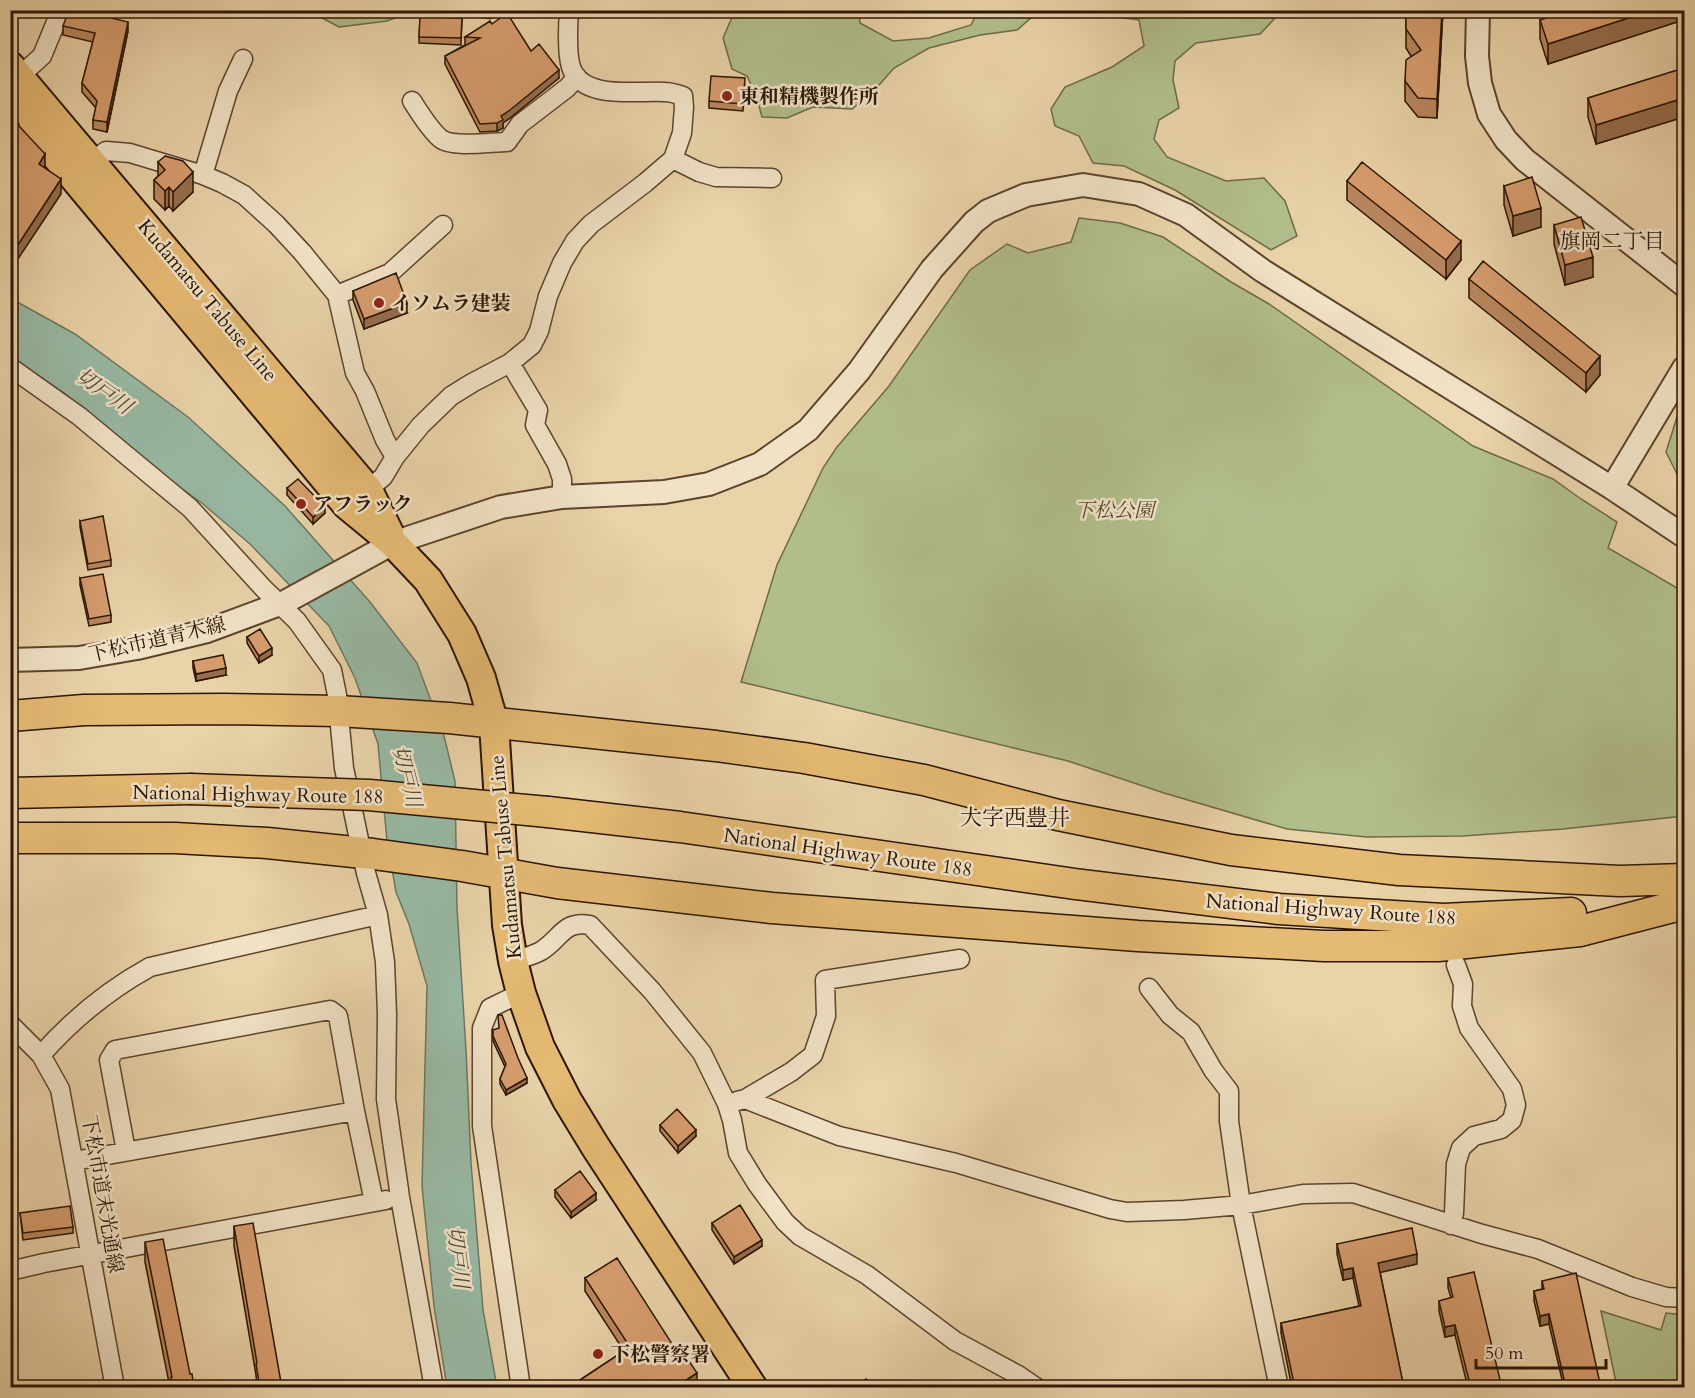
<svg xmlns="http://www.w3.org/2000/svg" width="1695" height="1398" viewBox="0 0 1695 1398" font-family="Cardo,'Noto Serif JP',serif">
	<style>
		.green { fill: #b1be8c; stroke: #6e6a47; stroke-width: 1.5 }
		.water { fill: #98b9a4; stroke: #6c7763; stroke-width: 1.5 }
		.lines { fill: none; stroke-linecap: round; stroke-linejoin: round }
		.minor-casing { stroke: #5b442c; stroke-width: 21 }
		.tertiary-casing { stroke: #5b442c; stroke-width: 26 }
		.primary-casing { stroke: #2b1502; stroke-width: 32 }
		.trunk-casing { stroke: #2b1502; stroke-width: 33 }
		.minor { stroke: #f1e2c7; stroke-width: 18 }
		.tertiary { stroke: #f1e2c7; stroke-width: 22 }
		.primary { stroke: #e5ba74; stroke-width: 28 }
		.trunk { stroke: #e5ba74; stroke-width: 30 }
		.trunk-bridge-casing { stroke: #2b1502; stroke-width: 33; stroke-linecap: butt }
		.trunk-bridge { stroke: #e5ba74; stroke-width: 30 }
		.wall { fill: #b9875f; stroke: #2b1502; stroke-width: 1.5 }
		.shaded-wall { fill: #966e4e; stroke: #2b1502; stroke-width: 1.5 }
		.building { fill: #d79d6f; stroke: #2b1502; stroke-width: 1.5 }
		.poi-dot { fill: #8f2418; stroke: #f1e2c7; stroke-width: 2 }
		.labels { text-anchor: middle; stroke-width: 5; stroke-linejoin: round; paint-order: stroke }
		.poi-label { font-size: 20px; font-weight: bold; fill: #2b1502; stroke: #f1e2c7; text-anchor: start }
		.street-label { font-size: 20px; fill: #2b1502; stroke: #f1e2c7 }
		.park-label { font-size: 20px; font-style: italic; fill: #53482b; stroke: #f1e2c7 }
		.neighbourhood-label { font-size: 21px; fill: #2b1502; stroke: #f1e2c7 }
		.water-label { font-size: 21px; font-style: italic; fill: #514e3b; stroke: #f1e2c7 }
		.quarter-label { font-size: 22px; fill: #2b1502; stroke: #f1e2c7 }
	</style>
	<rect width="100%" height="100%" fill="#ead3a9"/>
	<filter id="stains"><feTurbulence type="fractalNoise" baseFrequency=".00333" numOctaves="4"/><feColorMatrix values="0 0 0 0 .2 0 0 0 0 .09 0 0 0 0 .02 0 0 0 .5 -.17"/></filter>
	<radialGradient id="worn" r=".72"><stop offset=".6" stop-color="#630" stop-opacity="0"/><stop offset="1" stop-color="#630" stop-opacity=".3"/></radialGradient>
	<path class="green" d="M321 11V10L413 11 387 21 339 27 322 18Z
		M445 11H504L490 19Z
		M732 11H859L860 23 893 41 929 38 971 25 978 11H1039L1017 30 980 35 929 48 894 68 872 93 852 109 813 107 787 118 762 117 756 95 747 76 732 69 723 38 733 15Z
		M1091 11H1316L1277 16 1260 34 1196 43 1175 61 1173 80 1179 108 1159 120 1154 139 1167 157 1226 181 1264 178 1285 201 1297 236 1271 250 1175 190 1124 166 1093 163 1079 136 1055 126 1051 109 1065 87 1112 67 1144 46 1139 20 1110 16Z
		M1079 218 1120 223 1163 237 1231 282 1269 304 1473 446 1553 479 1581 499 1617 522 1608 548 1684 592V816L1563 829 1463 836 1366 837 1287 829 1164 793 1068 761 741 682 777 565 823 468 837 447 889 386 970 270 1007 244 1028 253 1071 242Z
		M1677 417 1684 419V488L1666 452Z
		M1601 1311 1661 1330 1666 1313 1684 1315V1387H1617Z"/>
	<path class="water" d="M10 298 75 334 188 417 285 506 370 602 417 663 444 736 455 781 457 908 466 1050 471 1163 483 1310 497 1387H447L434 1306 422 1186 427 986 409 924 396 892 387 841 378 744 355 678 329 626 250 544 203 504 159 472 64 393 11 357Z"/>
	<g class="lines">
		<g class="minor-casing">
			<path id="minor" d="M13 82 42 56 61 10
				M412 101C420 113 429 129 441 139 453 148 492 142 507 142L520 124 567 88 577 77
				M673 159 699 172 716 177 772 178
				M85 167 106 151 130 153 203 175 222 183 244 195 276 224 302 252 337 295 355 373 365 391 385 440 395 457
				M203 175 228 91 243 59
				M337 295 390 273 443 225
				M510 363 538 410 535 425 557 464 562 479V497
				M10 367 79 416 190 508 264 589 297 621 332 670 337 695 344 768 366 873 378 915 385 962 387 1014 386 1099 400 1197 434 1388
				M361 495 383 477 395 457 421 425 451 396 472 383 510 363 532 345 539 331 548 296 562 263 575 241 591 224 645 183 673 159 682 133 684 107 683 96C677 94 671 92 665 92 638 90 582 101 571 67 567 54 568 25 569 10
				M513 961C522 958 532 956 541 951 561 939 563 920 590 925L652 991 702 1053 727 1104 732 1120 738 1153 757 1184 785 1222 800 1236 867 1275 955 1341 1018 1375 1037 1388
				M1149 988 1170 1015 1191 1032 1213 1070 1229 1091V1121L1241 1205 1279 1388
				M521 993 490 1008 482 1028V1126L521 1388
				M10 1024 41 1055 60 1089 115 1388
				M41 1055C71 1021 110 989 150 967L378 915
				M745 1099 839 1136 956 1163 1110 1209 1127 1212 1184 1210 1241 1205 1303 1194 1353 1193 1482 1234 1538 1249 1632 1287 1666 1297 1684 1298
				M737 1101 745 1099 791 1072 813 1055 826 1016 825 980 960 959
				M126 1151 109 1060 115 1050 330 1010 338 1016 355 1111 374 1202
				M74 1161 355 1111
				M1451 1225 1454 1213 1456 1164 1461 1148 1474 1136 1501 1129 1512 1120 1516 1105 1512 1089 1469 1028 1462 1006 1463 984 1456 965
				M10 1271 44 1263 386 1200"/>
		</g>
		<g class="tertiary-casing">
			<path id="tertiary" d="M1478 10 1477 56 1480 83 1489 114 1506 140 1525 160 1684 285
				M1612 488 1684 368
				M10 660 79 658 137 648 207 631 285 602 393 543 501 507 562 497 664 492 709 484 760 464 808 430 859 371 932 269 974 222 988 211 1026 195 1083 185 1139 194 1186 215 1263 271 1612 488 1684 536"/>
		</g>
		<g class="primary-casing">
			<path id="primary" d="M10 66 368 490 389 533
				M10 101 347 505 393 543 428 580 462 634 481 678 494 724 507 925 513 961 521 993 540 1047 567 1100 595 1146 753 1388"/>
		</g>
		<g class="trunk-casing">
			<path id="trunk" d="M10 716 84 710 223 709 338 711 449 718 716 746 804 758 924 780 1058 815 1231 850 1399 870 1620 881 1684 879
				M10 793 190 789
				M548 812 680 827 1075 884 1279 909 1443 919 1571 913
				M10 838H175L267 843 373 854 462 866 557 883 772 908 1138 936 1324 946H1438L1580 931 1684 904"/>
		</g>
		<use href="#minor" class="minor"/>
		<use href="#tertiary" class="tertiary"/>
		<use href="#primary" class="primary"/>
		<use href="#trunk" class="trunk"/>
		<g class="trunk-bridge-casing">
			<path id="trunk-bridge" d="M190 789 369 795 548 812"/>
		</g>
		<use href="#trunk-bridge" class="trunk-bridge"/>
	</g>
	<path class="wall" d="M138 10H151L144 17Z
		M1406 10H1443L1437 118 1418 117 1405 101V81L1411 56 1406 48Z
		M1677 10V22L1548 64 1540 39V20Z
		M103 16 128 31 107 132 93 129V120L96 108 82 92V83L93 42 63 35V26Z
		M420 16 462 18 461 45 419 43Z
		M492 24 531 51 559 78 510 118 503 123V128L497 131 480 132 445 64V56L465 45V37Z
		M1684 68V117L1596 144 1588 117V98Z
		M745 85 743 111 709 108V101Z
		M158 162 193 192 173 211 169 206 165 210 154 199V180L158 176Z
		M1347 181 1461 260 1446 279 1347 200Z
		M1504 186 1541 227 1513 236 1504 205Z
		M1554 225 1593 277 1565 285 1554 244Z
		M1469 279 1600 375 1586 392 1469 298Z
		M353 291 407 313 364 329 353 300Z
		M287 488 325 513 313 524 287 495Z
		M80 521 111 560V566L88 570 80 527Z
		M80 578 111 615V622L89 626 80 585Z
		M247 637 272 655 259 663 247 643Z
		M193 661 226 675 196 681 193 668Z
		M493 1030 527 1083 506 1095 500 1084V1079L505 1067 493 1041Z
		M660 1125 696 1136 678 1153 660 1131Z
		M555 1190 596 1200 571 1218 555 1197Z
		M20 1213 73 1227V1233L23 1240Z
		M712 1223 762 1246 734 1264 712 1230Z
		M234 1226 282 1388H257L256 1375 234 1246Z
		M145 1242 190 1374 194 1388H170L145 1262Z
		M1337 1244 1417 1264 1380 1272 1404 1388H1292L1281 1333V1323L1359 1306 1353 1278 1343 1280 1337 1254Z
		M585 1278 697 1386 695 1388H577V1382L624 1351 585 1291Z
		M1448 1278 1502 1388H1468L1455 1335 1445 1337 1439 1311V1301L1451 1298 1448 1288Z
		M1542 1281 1601 1388H1564L1549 1324 1540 1326 1534 1301V1291L1542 1289Z"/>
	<path class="shaded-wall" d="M101 10H105L99 25V15Z
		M144 10H151L144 17Z
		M1442 10H1443L1437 118V99Z
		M1653 10H1677V22L1548 64V44Z
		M128 22V31L107 132V122Z
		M559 70V78L510 118 503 123V128L497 131V123L501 116Z
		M1684 98V117L1596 144V125Z
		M45 154V169L39 164Z
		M193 172V192L173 211V192Z
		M61 179V194L10 271V257Z
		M169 187V206L165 210V191Z
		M1541 208V227L1513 236V216Z
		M1461 241V260L1446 279V260Z
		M1593 257V277L1565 285V265Z
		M407 303V313L364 329V319Z
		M1600 356V375L1586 392V373Z
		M325 507V513L313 524V517Z
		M272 648V655L259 663V656Z
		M226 668V675L196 681V674Z
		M14 1047V1053L10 1057V1050Z
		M527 1078V1083L506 1095V1090Z
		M696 1130V1136L678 1153V1146Z
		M596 1193V1200L571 1218V1212Z
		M762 1240V1246L734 1264V1257Z
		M1417 1254V1264L1378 1273V1263Z
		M1353 1268V1278L1343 1280V1270Z
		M1549 1314V1324L1540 1326V1316Z
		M1455 1325V1335L1445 1337V1327Z
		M697 1373V1386L695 1388H680V1384Z"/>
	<path class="building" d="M69 10H101L99 15 128 22 107 122 93 120 97 101 82 83 95 33 63 26Z
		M1406 10H1442L1437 99 1418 98 1405 81 1406 60 1421 50 1406 29Z
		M1569 10H1653L1548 44 1540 20Z
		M507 13 531 51 539 44 559 70 510 110 501 116 503 120 497 123 480 124 445 56 480 38 465 37 490 21 492 24Z
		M420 16 462 18 461 38 419 37Z
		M1684 68V98L1596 125 1588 98Z
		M711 76 745 78 743 104 709 101Z
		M10 116 19 124V126L45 154 39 164 61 179 10 257Z
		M165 156 183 161 193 172 173 192 169 187 165 191 154 180 165 170 158 162Z
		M1362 162 1461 241 1446 260 1347 181Z
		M1532 177 1541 208 1513 216 1504 186Z
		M1581 217 1593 257 1565 265 1554 225Z
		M1483 261 1600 356 1586 373 1469 279Z
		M396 273 407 303 364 319 353 291Z
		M298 479 325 507 313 517 287 488Z
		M103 516 111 560 88 564 80 521Z
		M103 574 111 615 89 619 80 578Z
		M260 629 272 648 259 656 247 637Z
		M223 655 226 668 196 674 193 661Z
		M498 1015H502L518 1058 527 1078 506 1090 500 1079 506 1064 493 1036V1030L499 1028Z
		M10 1042 14 1047 10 1050Z
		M677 1109 696 1130 678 1146 660 1125Z
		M580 1171 596 1193 571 1212 555 1190Z
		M740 1205 762 1240 734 1257 712 1223Z
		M70 1206 73 1227 23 1233 20 1213Z
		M253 1223 282 1388H260L256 1364 257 1363 234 1226Z
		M1412 1228 1417 1254 1378 1263 1404 1388H1295L1281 1323 1361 1306 1353 1268 1343 1270 1337 1244Z
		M163 1239 190 1374H192L194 1388H172L171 1377H172L145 1242Z
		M617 1258 681 1358 685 1355 697 1373 680 1384 682 1388H581L577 1382 630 1347 585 1278Z
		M1474 1272 1502 1388H1471L1455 1325 1445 1327 1439 1301 1453 1297 1448 1278Z
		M1576 1273 1601 1388H1566L1549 1314 1540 1316 1534 1291 1544 1289 1542 1281Z
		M866 1379 873 1388H857Z"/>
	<g class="poi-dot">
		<circle cx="727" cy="96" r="6"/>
		<circle cx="379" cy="303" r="6"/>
		<circle cx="301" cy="504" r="6"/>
		<circle cx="598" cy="1354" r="6"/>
	</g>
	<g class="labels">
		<g class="poi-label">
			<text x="739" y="103">東和精機製作所</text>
			<text x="391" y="310">イソムラ建装</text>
			<text x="313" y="511">アフラック</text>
			<text x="610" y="1361">下松警察署</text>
		</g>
		<g class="street-label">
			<text transform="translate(208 300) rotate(50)" y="7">Kudamatsu Tabuse Line</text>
			<text transform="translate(157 639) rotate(-13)" y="7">下松市道青木線</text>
			<text transform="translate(258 794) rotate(1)" y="7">National Highway Route 188</text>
			<text transform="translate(848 852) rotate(8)" y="7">National Highway Route 188</text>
			<text transform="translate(505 857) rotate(-95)" y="7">Kudamatsu Tabuse Line</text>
			<text transform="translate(1331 909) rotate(4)" y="7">National Highway Route 188</text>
			<text transform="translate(103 1194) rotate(80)" y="7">下松市道末光通線</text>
		</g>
		<g class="park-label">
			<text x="1114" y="517">下松公園</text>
		</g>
		<g class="neighbourhood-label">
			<text x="1612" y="248">旗岡二丁目</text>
		</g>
		<g class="water-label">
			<text transform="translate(104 391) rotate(35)" y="7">切戸川</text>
			<text transform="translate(407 776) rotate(76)" y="7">切戸川</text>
			<text transform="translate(458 1257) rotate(83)" y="7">切戸川</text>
		</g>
		<g class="quarter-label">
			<text x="1015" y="825">大字西豊井</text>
		</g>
	</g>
	<rect width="1695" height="1398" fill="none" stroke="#ead3a9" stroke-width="36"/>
	<rect x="12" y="12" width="1671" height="1374" fill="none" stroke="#2b1502" stroke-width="3"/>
	<rect x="18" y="18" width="1659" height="1362" fill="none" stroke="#2b1502" stroke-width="1.5"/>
	<path d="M1476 1359v9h130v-9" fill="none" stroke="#2b1502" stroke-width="3"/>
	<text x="1485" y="1359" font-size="18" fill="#2b1502" stroke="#f1e2c7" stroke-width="4.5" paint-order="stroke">50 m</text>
	<rect width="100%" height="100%" filter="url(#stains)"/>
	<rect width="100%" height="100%" fill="url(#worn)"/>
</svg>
